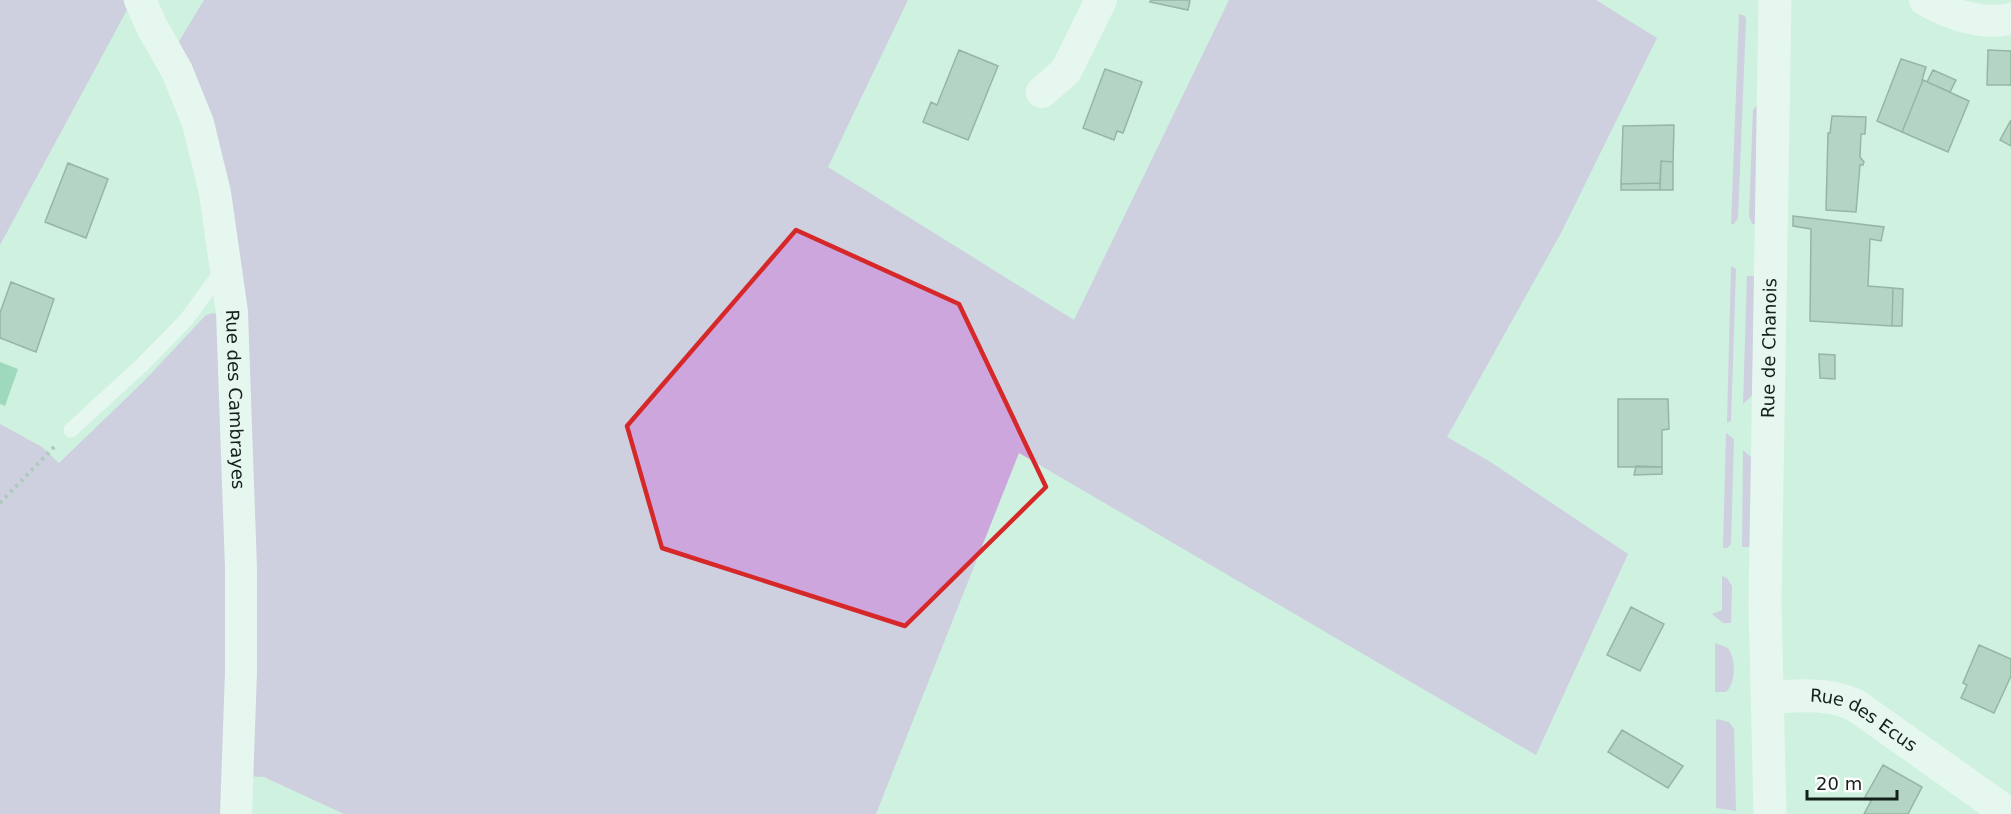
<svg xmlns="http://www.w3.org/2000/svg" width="2011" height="814" viewBox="0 0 2011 814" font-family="'DejaVu Sans',sans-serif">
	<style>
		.green { fill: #cca6dd }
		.water { fill: #62bb93 }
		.building { fill: #93b4a3; stroke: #506e5f; stroke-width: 1.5 }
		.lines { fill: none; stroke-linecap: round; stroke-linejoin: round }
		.path { stroke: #849e91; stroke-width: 4; stroke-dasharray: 3 4.5; stroke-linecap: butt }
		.lane { stroke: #fff; stroke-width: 15 }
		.street { stroke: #fff; stroke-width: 32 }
		.secondary { stroke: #fff; stroke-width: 33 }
		.marked { fill: none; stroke: #d62828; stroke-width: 4.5; stroke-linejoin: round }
		.labels { text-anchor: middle; stroke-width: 6; stroke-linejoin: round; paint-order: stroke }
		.street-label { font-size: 18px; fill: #14201a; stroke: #fff }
	</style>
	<rect width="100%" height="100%" fill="#cff1e0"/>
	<path class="green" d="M0 0H123L128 8 0 245Z
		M204 0H908L828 167 1074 320 1229 0H1596L1657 38 1561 233 1447 437 1489 461 1628 554 1536 755 1019 453 876 814H344L264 777 247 776 237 283 178 43Z
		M1739 14 1745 16 1746 20 1738 218 1734 224H1731Z
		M1756 106 1759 107 1757 224H1752L1749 216 1753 110Z
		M1731 266 1736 269 1731 421 1727 423Z
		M1747 276H1756L1752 395 1743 404Z
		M214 313 221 318 228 400V814H0V424L42 447 59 463 145 380 206 315Z
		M1726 433 1734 439 1731 544 1727 548H1723Z
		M1743 450 1752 458V547H1742Z
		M1722 576 1727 578 1732 586 1731 623H1723L1712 614 1722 610Z
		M1715 643 1728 648C1736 658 1736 683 1726 692H1715Z
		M1716 719 1729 722 1734 729 1736 811 1716 808Z"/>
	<path class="water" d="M0 362 18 369 5 406 0 404Z"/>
	<path class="building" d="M1151 0H1190L1188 10 1150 2Z
		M959 50 998 66 968 140 923 122 931 102 937 105Z
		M1988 50 2011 51V85H1987Z
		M1901 59 1926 67 1922 80H1923L1902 132 1877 121Z
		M1105 69 1142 82 1123 133 1117 131 1114 140 1083 128Z
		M1933 70 1956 80 1950 92 1927 82Z
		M1923 80 1969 101 1948 152 1902 132Z
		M1832 116 1866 117 1865 134H1861L1860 157 1864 162 1863 165H1860L1856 212 1826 210 1828 133H1830Z
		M2011 120V146L2000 140Z
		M1674 125 1673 162 1661 161 1660 183 1621 184 1623 126Z
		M1661 161 1673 162V190H1660Z
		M68 163 108 179 86 238 45 222Z
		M1660 183V190H1621V184Z
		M1793 216 1884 227 1881 241 1870 239 1868 286 1893 288 1892 326 1810 321 1811 229 1793 226Z
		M11 282 54 299 36 352 0 338V313Z
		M1893 288 1903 289 1902 326H1892Z
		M1819 354 1835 355V379L1820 378Z
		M1618 399H1668L1669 429 1662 430V467H1618Z
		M1636 466 1662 467V474L1634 475Z
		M1631 607 1664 624 1640 671 1607 655Z
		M1979 645 2011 659V676L1994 713 1961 698 1967 685 1963 683Z
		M1622 730 1683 766 1668 788 1608 752Z
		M1883 765 1922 787 1908 814H1864L1871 801 1865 797Z"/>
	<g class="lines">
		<path class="path" d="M0 503 56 445"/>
		<path class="lane" d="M71 430 143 364 186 320 224 268"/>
		<g class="street">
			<path id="s1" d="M140 0 152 27 177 71 198 123 215 193 232 312 241 569V672L236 814"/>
			<path d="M1925 0C1951 15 1981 25 2011 19"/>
			<path d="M1042 92 1066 71 1101 0"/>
		</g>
		<g class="secondary">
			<path id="s2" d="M1768 697C1798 696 1826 692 1855 705L2009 814"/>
			<path id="s3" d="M1770 814 1765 604 1775 0"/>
		</g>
	</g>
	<path d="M0 0H2011V814H0ZM796 230 959 304 1046 487 905 626 662 548 627 426Z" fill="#cff1e0" fill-opacity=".55" fill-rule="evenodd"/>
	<path class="marked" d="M796 230 959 304 1046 487 905 626 662 548 627 426Z"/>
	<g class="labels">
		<g class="street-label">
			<text dy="6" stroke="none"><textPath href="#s3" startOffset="466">Rue de Chanois</textPath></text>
			<text dy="6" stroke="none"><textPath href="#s1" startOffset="416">Rue des Cambrayes</textPath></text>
			<text dy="6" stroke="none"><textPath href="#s2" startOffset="102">Rue des Ecus</textPath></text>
		</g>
	</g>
	<path d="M1807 790v9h90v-9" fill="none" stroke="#14201a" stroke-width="3"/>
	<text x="1816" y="790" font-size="18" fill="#14201a" stroke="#ffffff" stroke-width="4.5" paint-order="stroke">20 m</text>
</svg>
